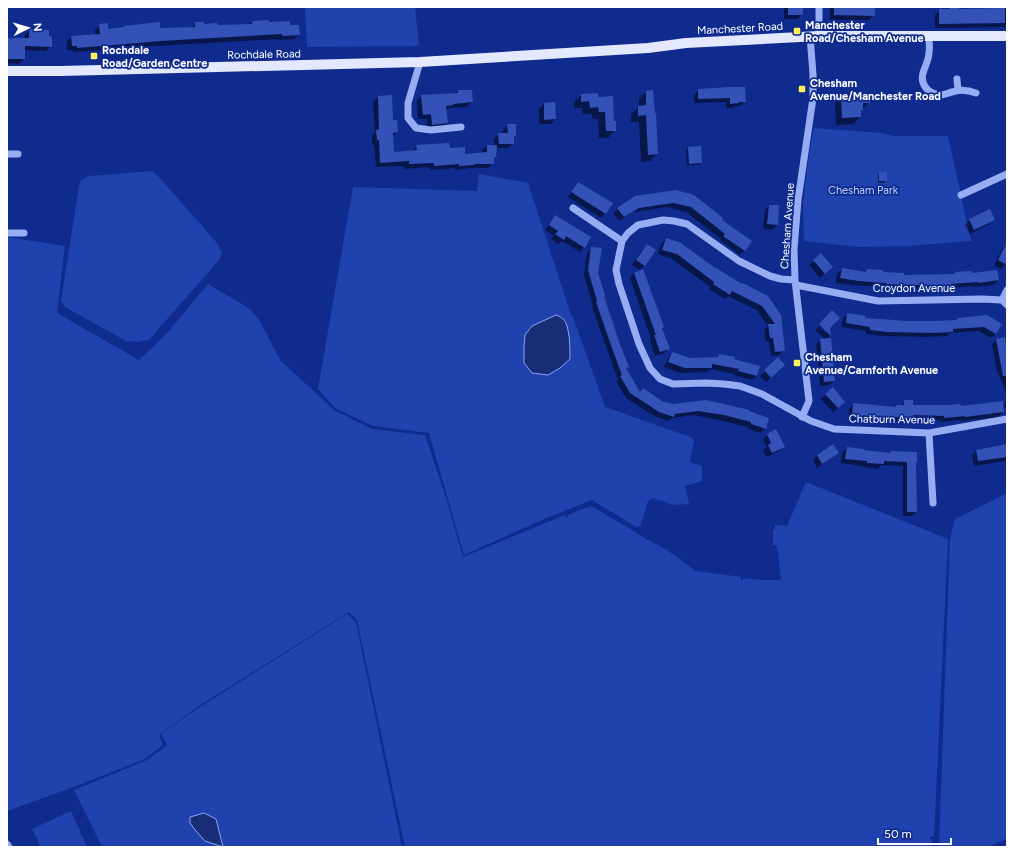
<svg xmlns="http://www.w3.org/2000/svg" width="1014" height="854" viewBox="0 0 1014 854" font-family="Figtree,sans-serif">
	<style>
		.green { fill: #2042ae }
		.water { fill: #182c78; stroke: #88a4f7 }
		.shadow { fill: #0007 }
		.building { fill: #3351b6 }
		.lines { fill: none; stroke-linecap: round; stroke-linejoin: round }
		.minor { stroke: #97adf3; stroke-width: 7 }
		.major { stroke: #e3e8ff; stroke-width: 10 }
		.poi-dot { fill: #fff359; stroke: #0f2b8e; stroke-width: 1.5 }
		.labels { text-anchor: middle; stroke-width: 3.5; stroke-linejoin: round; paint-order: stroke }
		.poi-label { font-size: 11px; font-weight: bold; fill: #fff; stroke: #0f2b8e; text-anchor: start }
		.street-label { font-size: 11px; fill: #fff; stroke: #0f2b8e }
		.park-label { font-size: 11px; fill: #becefe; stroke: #0f2b8e }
	</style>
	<rect width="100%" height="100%" fill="#0f2b8e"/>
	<path class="green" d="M305 7H415L419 46 307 47Z
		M814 128 882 133 894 136H948L971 241 909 246 858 247 804 241 803 204 809 154Z
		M152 171 159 177 217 243 222 253 219 260 149 340 138 342 126 341 65 307 61 301 79 186 81 180 89 176Z
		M479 174 528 183 570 312 572 317H573L605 407 693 438V440H694L690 462 702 466V481L685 486 689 504 673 505 653 498 648 501 640 527 638 526V528L592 500 549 517 464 555 429 433 373 426 335 408 318 389 353 187 477 191Z
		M7 237 65 246 57 313 139 360 167 333 208 284 250 309 260 321 280 360 334 410 372 429 425 435 447 501 463 557 565 515 566 518 568 517V515L591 506 637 533V534L667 550 696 571 741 577V580H743V578L763 580H781L778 553 776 545 773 546V530L775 529V525L787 526 806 482 948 539 934 836 930 837V839H932V847H405L357 620 349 612 199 706 159 735 163 745 145 759 71 788 7 811Z
		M1007 493V838L989 847H939L950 539 955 519Z
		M347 614 356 622 402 847H102L74 790 147 760 167 745 161 734 200 707Z
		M71 811 87 847H41L32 829Z"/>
	<path class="water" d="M556 315C560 316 564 319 566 323 570 333 570 349 570 359L560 368 548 375 532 373 524 363V347L525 335 532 326Z
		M204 813 216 819 223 847 205 841 196 831 190 823V817Z"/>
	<path class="shadow" d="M785 7H802V14L797 19H784V8Z
		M831 7H874V15L869 20H830V9Z
		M949 7H958V10L1007 9V27L935 28V15L939 10H946Z
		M252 22 289 26 299 34 294 39 278 40V39L156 46 73 52V50H67V41L71 37 95 35V30L100 25 107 30H159L191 28 196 23 217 26 249 25Z
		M29 30 51 46 46 51 24 50V59L19 64 7 63V39H25V35Z
		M698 90 744 101 740 106H735L733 108H726V102L694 103V95Z
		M458 91 472 102 467 107 449 108 446 110 447 123 442 128 427 129V119H418L417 100 422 96 456 94Z
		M646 92H652L657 154 650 161 641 162 639 122H631V114L639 107V99Z
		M581 95 597 98 613 122 615 130 608 138H599L598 119H592V114H583L582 108H574V102Z
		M391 96 392 121 397 132 392 137 394 153 412 151 417 146 449 149 464 155 482 153V150L487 146H494V139L499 134H503V130L508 125 515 136 513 138V143L508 148H496L495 156 493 159V164L488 168H470L455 170V168L430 170 429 167 404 169V166L376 167 374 145H372V135L375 132 373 102 378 97Z
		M842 96 869 102 860 112V117L853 124 836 125 835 103Z
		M544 104 555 119 551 124H539V109Z
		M688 148 701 163 699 165H687L686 150Z
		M880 173H886V181L884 183H878V175Z
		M578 183 605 213 601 218 568 197 574 188Z
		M676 191 720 220 745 250 740 255 720 240 721 239 686 212 668 207 633 212 619 221 613 213 618 208Z
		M769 206 777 225 772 230 763 229 765 210Z
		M555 216 584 247 580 252 562 241 558 244 551 239 554 236 545 230 551 221Z
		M970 220H994L989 224 970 234 965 225Z
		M666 239 742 285 767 296 784 350 779 355 771 356 769 342H766L764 330 768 326 757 310 728 296 725 299 709 289 710 287 672 259 658 254 661 244Z
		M1007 244V262L1001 269 994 265 1003 248Z
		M647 245 645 265 640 270 632 265 642 250Z
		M592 248 603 296 628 367 626 369 639 393 673 405 768 419 765 429 760 433 747 428V427L719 420 693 415 672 418 668 421 654 416 626 398 616 381 618 380 592 307 593 306 584 275 587 253Z
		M814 261 832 267 820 278 809 265Z
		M842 269 865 272 867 270 903 276 954 275 956 273 972 274 998 280 993 285 974 287V286L947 288 946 290 930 291V289L882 288V287L853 285 836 283 837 274Z
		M634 273 663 327 661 329 669 348 664 353 655 356 650 341 651 339 630 278Z
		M848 314 864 319 935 322 955 321 957 319 986 316 996 334 991 338 979 331 950 333 947 336 926 337 882 336 866 334V331L841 327 843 318Z
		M819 326 827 334V331L829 327 830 336 826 339 834 381 829 385 820 386 816 344 821 340 825 339 815 330Z
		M997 339 1007 357V394L996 368 992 344Z
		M672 353 690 359H716L719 355 733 360 757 376 752 380 734 375 735 374 710 369 706 372 680 373 664 367 668 358Z
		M778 359 780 369 766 382 760 376Z
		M826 394 840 406 833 412 821 399Z
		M1007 400V408L1004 407Z
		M905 401 912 406 960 407 1003 412 998 417 961 421V420L940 422V420H909L907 422H885L848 420 849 409 854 404 895 408 896 406H900Z
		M768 435 783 447 779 451 767 457 763 450 767 447 763 439Z
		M1007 445V458L1005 461 974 466 972 455 977 450Z
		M833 446 837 453 833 457 817 468 813 460 817 456Z
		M847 448 889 454 890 452 915 463 916 511 912 516H903V466L881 465 878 469 863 467V466L841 463 842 453Z"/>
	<path class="building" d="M788 7H803V15H788Z
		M834 7H875V16L834 15Z
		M949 7H959V9L1005 8V23L939 24V9H949Z
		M269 20V22L290 21V25H299L300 35 282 36V34L161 41 77 48V46H72L71 36 100 34 99 24 108 23V29L124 27V26L160 22V28L195 27V22H204V24L217 23 218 25 252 24V21Z
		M29 29 49 30V36L52 37V47L25 46V59H7V38H29Z
		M731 87H745L746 102H739V103L730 104V98L698 99V89Z
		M458 90H472L473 102 453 104V105L446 106 448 123 432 125 431 114 423 115 421 95 458 93Z
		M653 90 655 113H656L658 154 648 155 646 115 638 116V106L646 105V91Z
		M598 93V97L613 96 614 121H616V131H606L605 112H599L598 107 590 108 589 101 581 102V94Z
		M869 94 870 103H863V110H861V117L842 118 841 95Z
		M392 95 393 120H397L398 132 393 133 394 152 417 150 416 145 449 143 450 148 465 147V154L487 152V145H497L496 157H494V164H474V165L459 166V164L434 166V163L409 164V161L380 163 379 140H377L376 130 379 129 378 96Z
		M555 102 556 119 544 120V103Z
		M507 124H516V136H514V144H499L498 133H508Z
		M701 146 702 163 689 164 688 147Z
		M879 172H887V181H879Z
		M578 182 613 203 606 214 571 192Z
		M676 190 694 195 723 218 722 220 752 241 745 251 723 236 725 234 691 207 673 203 639 208 624 217 617 208 635 196Z
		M769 205H779L778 225 767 224Z
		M990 209 995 220 974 230 969 219Z
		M555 215 591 237 585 248 566 236 564 240 555 234 558 231 549 225Z
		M666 238 681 243 715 268H716L742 284 743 283 768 296 781 315 785 351 775 352 773 338H770L768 324H775L762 306 732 291 730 295 713 284 714 282 677 254 662 250Z
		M1007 242V265L998 260Z
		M647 244 656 250 645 266 636 260Z
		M591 247 602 248 598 273 605 295 604 296 621 347 629 367 626 368 640 392 643 388 662 401 673 404 706 400 750 410 749 411 769 418 766 429 751 424V422L724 415 698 411 675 414 674 417 659 412 630 393 620 376 622 375 613 351 596 302 597 301 588 270Z
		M821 253 833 267 825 274 813 260Z
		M842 268 866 272 867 269 883 270V272L904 273V275L955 274V272L972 271V273L997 270 999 280 979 283 978 282 951 284V285L934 286V285H911L886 284V283L858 281 840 278Z
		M643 269 664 327 662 328 670 349 660 352 654 335H656L634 273Z
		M832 310 840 318 830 328 831 336 819 324Z
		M847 313 866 316 865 318 909 321H935L957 320V318L987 315 1002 324 996 334 984 327 953 329V332L931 333 887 332 870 330V327L846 323Z
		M1005 337 1007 351V376H1003L996 339Z
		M831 338 835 381 824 382 820 339Z
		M672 352 690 358 718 357 719 354 735 357 734 359 760 366 757 376 738 371 739 369 712 364V368H685L668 362Z
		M778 357 785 365 771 378 764 370Z
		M833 387 845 402 838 408 825 394Z
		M904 400H913V405H946L960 404 961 406 1003 401 1004 412 965 417V416L944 418V416L913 415V417H891V418L852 415 853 403 896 407V405H904Z
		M776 429 785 447 772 453 768 445 771 443 767 434Z
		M833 444 839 453 822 464 817 455Z
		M1007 444V457L978 461 976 450Z
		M847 447 864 449V450L890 453V451L917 452V462H916L917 512H907V462L884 461V464L867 463V461L845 459Z"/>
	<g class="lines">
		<path class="minor" d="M819 7V36
			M929 36C929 41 930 47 929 52 929 60 925 66 923 73 920 84 928 94 940 95 944 95 948 93 952 92 960 89 968 90 976 93
			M420 62 408 103V118L416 128 431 130 461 127
			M957 79 958 90
			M7 154H18
			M961 195 1007 174
			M573 208 622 241
			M7 233H24
			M795 280 781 279 770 276 739 261 687 224 674 221 663 220 638 225 628 233 622 241 616 270 619 284 639 344 650 368 660 379 673 384 706 383 724 384 740 386 762 394 811 421 834 429 929 433 1007 419
			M796 285 878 301 982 299 1002 300 1007 305
			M1002 300 1007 290
			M802 417 809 401 795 280 794 249 798 200 813 98V74L810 36
			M929 433 933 503
			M7 844 9 847"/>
		<path class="major" d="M7 71H61L420 62 648 48 686 43 819 36H1007"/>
	</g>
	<g class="poi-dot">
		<rect x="793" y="27" width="8" height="8" rx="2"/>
		<rect x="90" y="52" width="8" height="8" rx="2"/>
		<rect x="798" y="85" width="8" height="8" rx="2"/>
		<rect x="793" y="359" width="8" height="8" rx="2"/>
	</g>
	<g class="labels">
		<g class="poi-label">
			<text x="805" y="29">Manchester<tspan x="805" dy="13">Road/Chesham Avenue</tspan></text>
			<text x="102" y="54">Rochdale<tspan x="102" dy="13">Road/Garden Centre</tspan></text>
			<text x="810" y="87">Chesham<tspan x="810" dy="13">Avenue/Manchester Road</tspan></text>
			<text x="805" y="361">Chesham<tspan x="805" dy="13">Avenue/Carnforth Avenue</tspan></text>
		</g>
		<g class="street-label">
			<text transform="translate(740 28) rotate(-3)" y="4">Manchester Road</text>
			<text transform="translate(264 54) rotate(-1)" y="4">Rochdale Road</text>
			<text transform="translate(787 226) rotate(-86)" y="4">Chesham Avenue</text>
			<text x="914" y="292">Croydon Avenue</text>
			<text transform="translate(892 419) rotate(1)" y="4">Chatburn Avenue</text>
		</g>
		<g class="park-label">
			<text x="863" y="194">Chesham Park</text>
		</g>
	</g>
	<rect width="1014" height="854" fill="none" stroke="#ffffff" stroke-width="16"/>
	<g transform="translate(28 28) rotate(85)" stroke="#0f2b8e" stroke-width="3" paint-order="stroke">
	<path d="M0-3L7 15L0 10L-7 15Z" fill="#ffffff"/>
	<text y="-6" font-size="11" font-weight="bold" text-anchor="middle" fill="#ffffff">N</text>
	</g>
	<path d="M878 838v6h73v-6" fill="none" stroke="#ffffff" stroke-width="2"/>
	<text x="884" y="838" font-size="12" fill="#ffffff" stroke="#0f2b8e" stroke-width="3" paint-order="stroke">50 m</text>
</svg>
